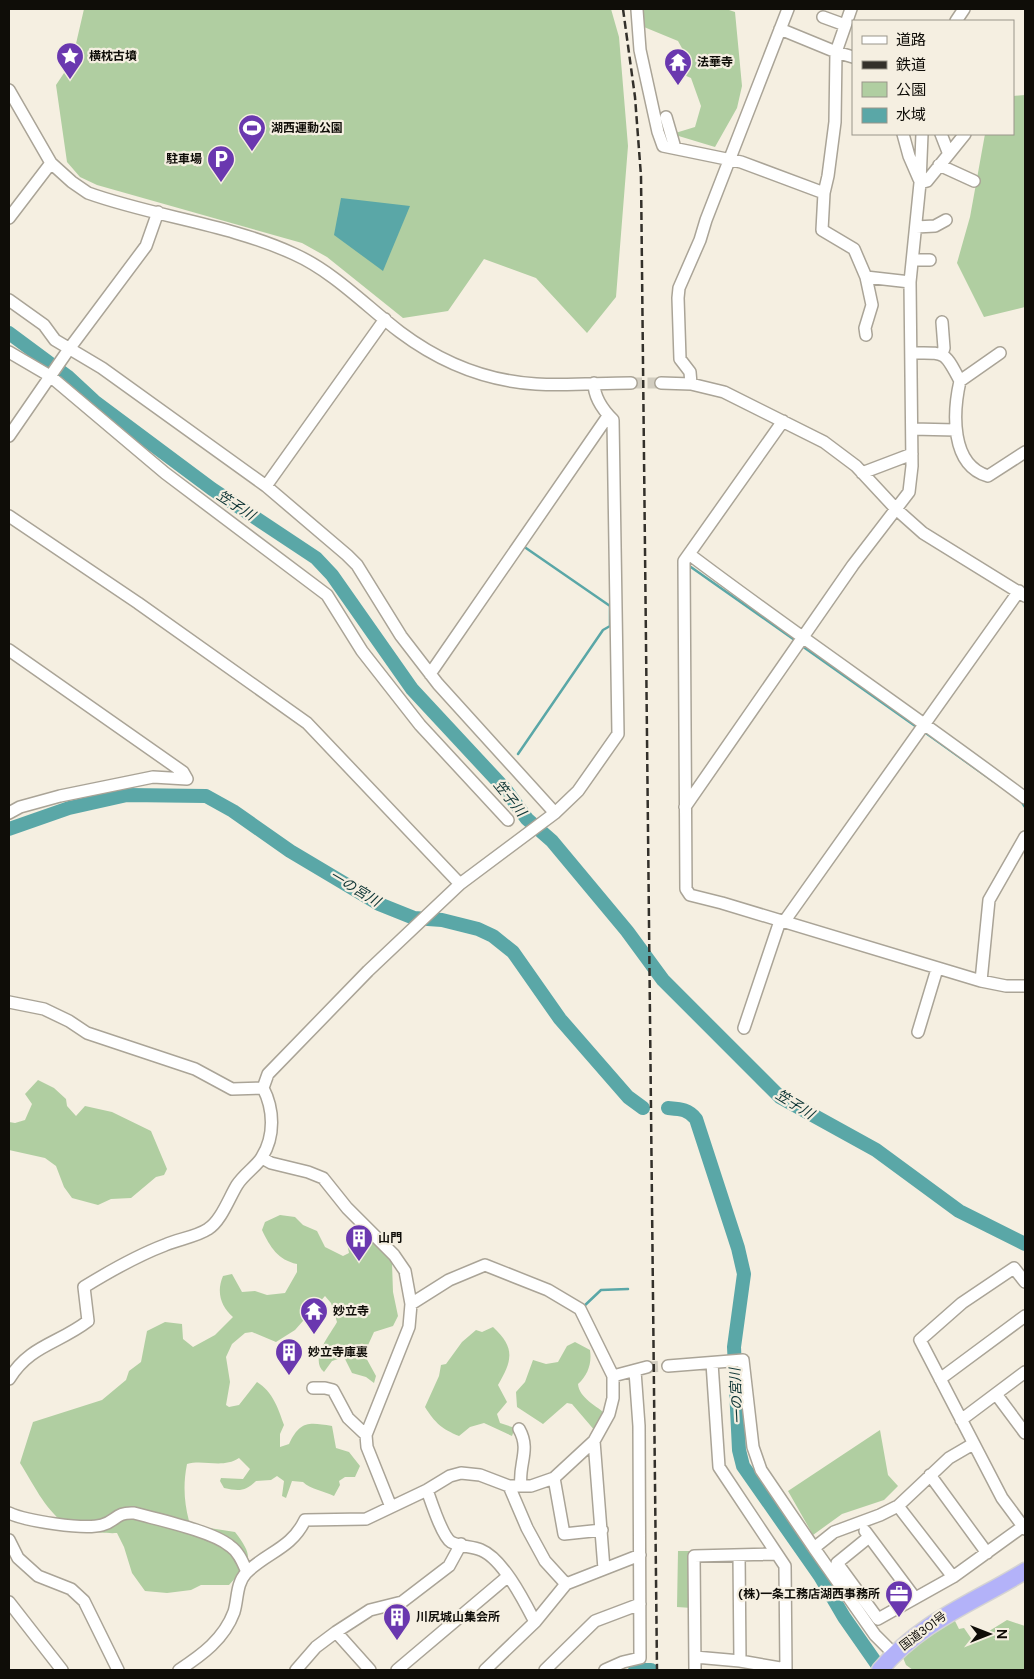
<svg xmlns="http://www.w3.org/2000/svg" width="1034" height="1679" viewBox="0 0 1034 1679" font-family="'DM Sans','Noto Sans JP',sans-serif">
	<style>
		.green { fill: #b0cea1 }
		.water { fill: #5aa7a7 }
		.lines { fill: none; stroke-linecap: round; stroke-linejoin: round }
		.stream { stroke: #5aa7a7; stroke-width: 2.5 }
		.river { stroke: #5aa7a7; stroke-width: 14 }
		.minor-tunnel { stroke: #d2cdc0; stroke-width: 11; stroke-dasharray: 11 5.5; stroke-linecap: butt }
		.minor-casing { stroke: #aaa497; stroke-width: 14 }
		.highway-casing { stroke: #d4d3d3; stroke-width: 19 }
		.minor { stroke: #fff; stroke-width: 11 }
		.highway { stroke: #b3b2f9; stroke-width: 16 }
		.rail { stroke: #33302a; stroke-width: 2.5; stroke-dasharray: 8 4; stroke-linecap: butt }
		.labels { text-anchor: middle; stroke-width: 4.5; stroke-linejoin: round; paint-order: stroke }
		.poi-label { font-size: 12px; font-weight: bold; fill: #0f0d08; stroke: #f5efe1; text-anchor: start }
		.street-label { font-size: 12px; fill: #0f0d08; stroke: #f5efe1 }
		.water-label { font-size: 14px; font-style: italic; fill: #0d3434; stroke: #f5efe1 }
	</style>
	<rect width="100%" height="100%" fill="#f5efe1"/>
	<path class="green" d="M84 9H611L619 37 628 146 616 297 587 333 536 278 484 259 448 311 403 318 327 257 302 243 97 185 80 177 67 162 56 85 72 61Z
		M640 9H726L735 12 742 86 737 108 715 147 672 134 695 127 701 106 691 78 679 73 683 50 678 41 644 27Z
		M1025 95V307L984 317 957 263 970 217 985 134H1013V96Z
		M38 1080 54 1088 66 1099 67 1106 76 1116 85 1106 112 1112 151 1131 167 1169 164 1175 156 1177 131 1198 111 1199 98 1205 72 1198 64 1187 56 1166 45 1158 9 1150V1122L15 1123 25 1120 32 1104 25 1094Z
		M280 1215 295 1217 303 1225 317 1231 325 1247 343 1256 349 1253 347 1243 358 1231 367 1233 392 1263 393 1292 398 1316 393 1326 374 1332 364 1354 376 1376 374 1383 366 1377 352 1373 344 1357 332 1361 324 1372C309 1359 330 1335 337 1322L331 1303 325 1296 295 1330 276 1342 252 1332 245 1333 232 1344 226 1357 230 1382 226 1405 229 1407 239 1405 257 1382C273 1392 278 1408 284 1425L280 1434V1447L289 1444C300 1421 308 1422 332 1426L336 1448 349 1452 360 1466 355 1477H345L339 1481 340 1485 334 1496C324 1491 310 1489 303 1482L292 1481 286 1498 282 1496 284 1481 277 1476 271 1480 256 1481C245 1492 238 1491 224 1488L220 1481 221 1478 243 1479 250 1469 239 1458C222 1469 204 1459 187 1464 183 1484 184 1502 189 1521L203 1527 235 1532C255 1558 251 1562 229 1585H201L191 1590 167 1593 145 1591 132 1573 124 1547 117 1533C104 1534 73 1530 64 1523 44 1508 33 1483 20 1463L33 1422 102 1400 126 1380 129 1371 141 1362 147 1331 165 1322 182 1324 183 1339 193 1347 215 1335 233 1317C221 1307 216 1292 223 1276L232 1274 242 1292 255 1291 267 1295 285 1293 297 1272V1264C278 1260 270 1247 262 1230L265 1222Z
		M493 1327C516 1348 512 1361 498 1385L507 1402 497 1414 500 1423 515 1428 512 1436 484 1423 470 1427 459 1436C442 1429 435 1423 425 1407L439 1376 441 1365 446 1364 462 1342 476 1330 482 1332Z
		M575 1342 590 1350C592 1363 588 1375 578 1384 579 1398 597 1406 607 1415L596 1432 572 1404 567 1403 543 1424 517 1407 516 1392 525 1382 533 1360 546 1364 558 1362 567 1346Z
		M880 1430 888 1475 898 1486 884 1500 842 1514 813 1535 788 1491Z
		M678 1551H690L692 1608 677 1607Z
		M952 1615 959 1629 964 1628 973 1641 1007 1620 1025 1626V1670H913L906 1665 901 1653C918 1640 939 1633 952 1615Z"/>
	<path class="water" d="M341 198 410 206 383 271 334 235Z"/>
	<g class="lines">
		<path class="stream" d="M688 565 796 641
			M802 646 918 728
			M923 731 993 781
			M518 754 603 630 610 626V606L523 546
			M1021 801 1025 807
			M582 1308 601 1290 628 1289"/>
		<path class="river" d="M9 333 67 376 94 401 212 489 316 558 332 575 412 689 505 789 527 819 552 841 627 931 663 980 780 1097 876 1150 959 1211 1025 1244
			M9 829 69 808 127 795 206 796 233 811 290 851 379 904 414 918 442 920 478 929 493 936 513 952 560 1019 628 1097 643 1108
			M668 1108C680 1109 688 1109 696 1119L738 1248 744 1274 734 1347 739 1450 743 1466 820 1576 844 1617 881 1670
			M635 1670H651"/>
		<path class="minor-tunnel" d="M631 383H661
			M647 1367 668 1366"/>
		<g class="minor-casing">
			<path id="minor" d="M851 9 836 52 835 122 828 176 824 193 822 230 854 249 866 277 910 282
				M637 10 640 50 658 132 663 146 741 162 824 193
				M823 17 845 25
				M956 21 964 9
				M780 29 836 52 853 57
				M9 90 51 163 72 182 88 193C155 217 229 224 294 254 334 272 366 306 400 332 440 362 487 381 536 384 567 386 600 383 631 383
				M666 117 675 148
				M903 134 909 156 919 179
				M941 134 948 152
				M939 165 974 181
				M920 183 927 181 965 134
				M9 218 51 163
				M916 227 935 226 946 220
				M913 260H930
				M9 300 44 325 55 340 102 368 266 486 347 555 357 565 401 636 438 684 555 813
				M942 322 944 348 942 354
				M866 335 865 328 872 305 866 277
				M9 352 50 376 165 473 327 595 362 651 420 725 508 820
				M912 353C945 353 944 350 960 381L1000 353
				M960 381C953 412 950 465 988 476L1025 452
				M661 383 691 384 724 392 824 442 856 466 896 509 923 533 1025 596
				M691 384 690 372 680 359 678 298 679 288 700 240 706 220 788 9
				M783 421 684 561 686 889 690 895 722 903 981 981 1006 986H1025
				M912 429 956 430
				M9 436 69 349 146 246 158 212
				M862 473 912 454
				M266 486 385 319
				M9 516 138 603 307 723 460 884
				M689 554C800 638 915 715 1025 798
				M9 650 183 772 187 779
				M430 674 608 416
				M685 807 853 565 909 492 912 466 910 282 920 183 922 134
				M9 813 20 807 60 796 153 777 187 779
				M780 921 786 919 1019 591
				M981 981 989 900 1025 837
				M9 1002 44 1009 69 1021 87 1033 195 1069 232 1089 263 1088
				M744 1028 780 921
				M918 1032 937 969
				M262 1158 271 1163 308 1172 323 1178 347 1208 394 1255 405 1271 411 1304 409 1327 366 1435 367 1447 391 1507
				M1025 1282 1014 1268 962 1303 920 1340 1002 1498 1025 1529
				M668 1366 743 1360 753 1447 761 1470 814 1548 834 1532 880 1515 898 1506 949 1458 973 1444
				M613 1376 647 1367
				M9 1379C30 1345 58 1344 88 1321L84 1287C110 1271 136 1256 165 1245 178 1239 196 1237 208 1229 221 1221 229 1198 237 1185 244 1174 258 1165 262 1157 275 1136 274 1109 263 1088L268 1074 368 971 460 884 555 813 578 791 618 734 613 420C603 410 594 397 594 383
				M940 1379 1025 1316
				M313 1388H325L333 1390 348 1418 366 1435
				M996 1394 1025 1433
				M961 1420 1025 1372
				M519 1429C531 1450 518 1464 521 1486
				M594 1441 604 1569
				M930 1475 987 1553
				M554 1478 564 1534 602 1530
				M509 1486 527 1528 545 1561 566 1584
				M427 1490C431 1501 442 1536 451 1542 460 1547 472 1546 481 1550 503 1559 524 1601 535 1622
				M898 1506 953 1577
				M9 1513C26 1521 84 1530 102 1525 117 1521 115 1512 134 1513 159 1520 212 1531 230 1546 239 1552 243 1563 247 1572
				M865 1531 915 1598
				M869 1537 837 1563 878 1619 953 1577 1025 1525
				M9 1540 18 1558 38 1576 71 1589 84 1601 118 1670
				M814 1548 875 1635 894 1654
				M739 1555 740 1661
				M9 1602 62 1670
				M336 1632 370 1670
				M695 1657 740 1661 786 1669 785 1566 719 1467 712 1363
				M179 1670C202 1655 224 1639 234 1612 238 1599 236 1584 246 1573 267 1552 291 1549 305 1520L366 1519 427 1490 450 1476 461 1473 480 1475 509 1486H531L554 1478 594 1441 609 1414 613 1398V1376L580 1309 548 1290 485 1265 449 1280 411 1304
				M296 1670 316 1647 336 1632 370 1610 402 1602 449 1566 461 1544
				M397 1670 507 1577
				M485 1670 535 1622 566 1584 640 1555
				M545 1670 595 1621 640 1604
				M605 1670 623 1662 640 1658 639 1426 635 1371
				M695 1670 694 1556 777 1554"/>
		</g>
		<g class="highway-casing">
			<path id="highway" d="M880 1670C921 1621 973 1603 1025 1571"/>
		</g>
		<use href="#minor" class="minor"/>
		<use href="#highway" class="highway"/>
		<path class="rail" d="M623 9 635 97 641 176 657 1670"/>
	</g>
	<defs>
		<g id="sight-pin" transform="scale(1.4375)"><path d="M0 17L-7.5 6A9.5 9.5 0 1 1 7.5 6Z" fill="#6a38af" stroke="#f5efe1"/><path d="M0-6L1.8-2.2L6-1.7L2.9 1.2L3.7 5.4L0 3.3L-3.7 5.4L-2.9 1.2L-6-1.7L-1.8-2.2Z" fill="#fff"/></g>
		<g id="temple-pin" transform="scale(1.4375)"><path d="M0 17L-7.5 6A9.5 9.5 0 1 1 7.5 6Z" fill="#6a38af" stroke="#f5efe1"/><path d="M0-6L5-2H3V0L6.5 2.5H4V6H1.5V3h-3V6H-4V2.5H-6.5L-3 0V-2H-5Z" fill="#fff"/></g>
		<g id="stadium-pin" transform="scale(1.4375)"><path d="M0 17L-7.5 6A9.5 9.5 0 1 1 7.5 6Z" fill="#6a38af" stroke="#f5efe1"/><path d="M0-5a6.5 5 0 1 0 0 10a6.5 5 0 1 0 0-10ZM-3.5-1.8h7v3.6h-7Z" fill="#fff"/></g>
		<g id="parking-pin" transform="scale(1.4375)"><path d="M0 17L-7.5 6A9.5 9.5 0 1 1 7.5 6Z" fill="#6a38af" stroke="#f5efe1"/><path d="M-3.5-5.5H1a3.5 3.5 0 0 1 0 7H-1V5.5H-3.5ZM-1-3.4V-.6H.8a1.4 1.4 0 0 0 0-2.8Z" fill="#fff"/></g>
		<g id="building-pin" transform="scale(1.4375)"><path d="M0 17L-7.5 6A9.5 9.5 0 1 1 7.5 6Z" fill="#6a38af" stroke="#f5efe1"/><path d="M-4-6H4V6H1V3H-1V6H-4ZM-2.5-4.3h1.7v1.8h-1.7ZM.8-4.3h1.7v1.8H.8ZM-2.5-1h1.7V.8h-1.7ZM.8-1h1.7V.8H.8Z" fill="#fff"/></g>
		<g id="office-pin" transform="scale(1.4375)"><path d="M0 17L-7.5 6A9.5 9.5 0 1 1 7.5 6Z" fill="#6a38af" stroke="#f5efe1"/><path d="M-6-3h4V-5.5h4V-3h4V5H-6ZM-1-4.5V-3h2v-1.5ZM-6 0V1H6V0Z" fill="#fff"/></g>
	</defs>
	<g fill-rule="evenodd">
		<use href="#sight-pin" x="70" y="56"/>
		<use href="#temple-pin" x="678" y="62"/>
		<use href="#stadium-pin" x="252" y="128"/>
		<use href="#parking-pin" x="221" y="159"/>
		<use href="#building-pin" x="359" y="1238"/>
		<use href="#temple-pin" x="314" y="1311"/>
		<use href="#building-pin" x="289" y="1352"/>
		<use href="#office-pin" x="899" y="1594"/>
		<use href="#building-pin" x="397" y="1617"/>
	</g>
	<g class="labels">
		<g class="poi-label">
			<text x="89" y="60">横枕古墳</text>
			<text x="697" y="66">法華寺</text>
			<text x="271" y="132">湖西運動公園</text>
			<text x="202" y="163" text-anchor="end">駐車場</text>
			<text x="378" y="1242">山門</text>
			<text x="333" y="1315">妙立寺</text>
			<text x="308" y="1356">妙立寺庫裏</text>
			<text x="880" y="1598" text-anchor="end">(株)一条工務店湖西事務所</text>
			<text x="416" y="1621">川尻城山集会所</text>
		</g>
		<g class="street-label">
			<text transform="translate(923 1631) rotate(-37)" y="4">国道301号</text>
		</g>
		<g class="water-label">
			<text transform="translate(236 505) rotate(33)" y="5">笠子川</text>
			<text transform="translate(510 798) rotate(51)" y="5">笠子川</text>
			<text transform="translate(355 888) rotate(31)" y="5">一の宮川</text>
			<text transform="translate(795 1104) rotate(32)" y="5">笠子川</text>
			<text transform="translate(736 1396) rotate(-93)" y="5">一の宮川</text>
		</g>
	</g>
	<rect width="1034" height="1679" fill="none" stroke="#0f0d08" stroke-width="20"/>
	<rect x="852" y="20" width="162" height="115" fill="#f5efe1" stroke="#99958a"/>
	<rect x="862" y="36" width="25" height="8" fill="#ffffff" stroke="#99958a"/>
	<text x="896" y="45" font-size="15" fill="#0f0d08">道路</text>
	<rect x="862" y="61" width="25" height="8" fill="#33302a" stroke="#99958a"/>
	<text x="896" y="70" font-size="15" fill="#0f0d08">鉄道</text>
	<rect x="862" y="82" width="25" height="15" fill="#b0cea1" stroke="#99958a"/>
	<text x="896" y="95" font-size="15" fill="#0f0d08">公園</text>
	<rect x="862" y="108" width="25" height="15" fill="#5aa7a7" stroke="#99958a"/>
	<text x="896" y="120" font-size="15" fill="#0f0d08">水域</text>
	<g transform="translate(989 1634) rotate(90)" stroke="#f5efe1" stroke-width="4" paint-order="stroke">
	<path d="M0-4L9 19L0 12L-9 19Z" fill="#0f0d08"/>
	<text y="-8" font-size="14" font-weight="bold" text-anchor="middle" fill="#0f0d08">N</text>
	</g>
</svg>
